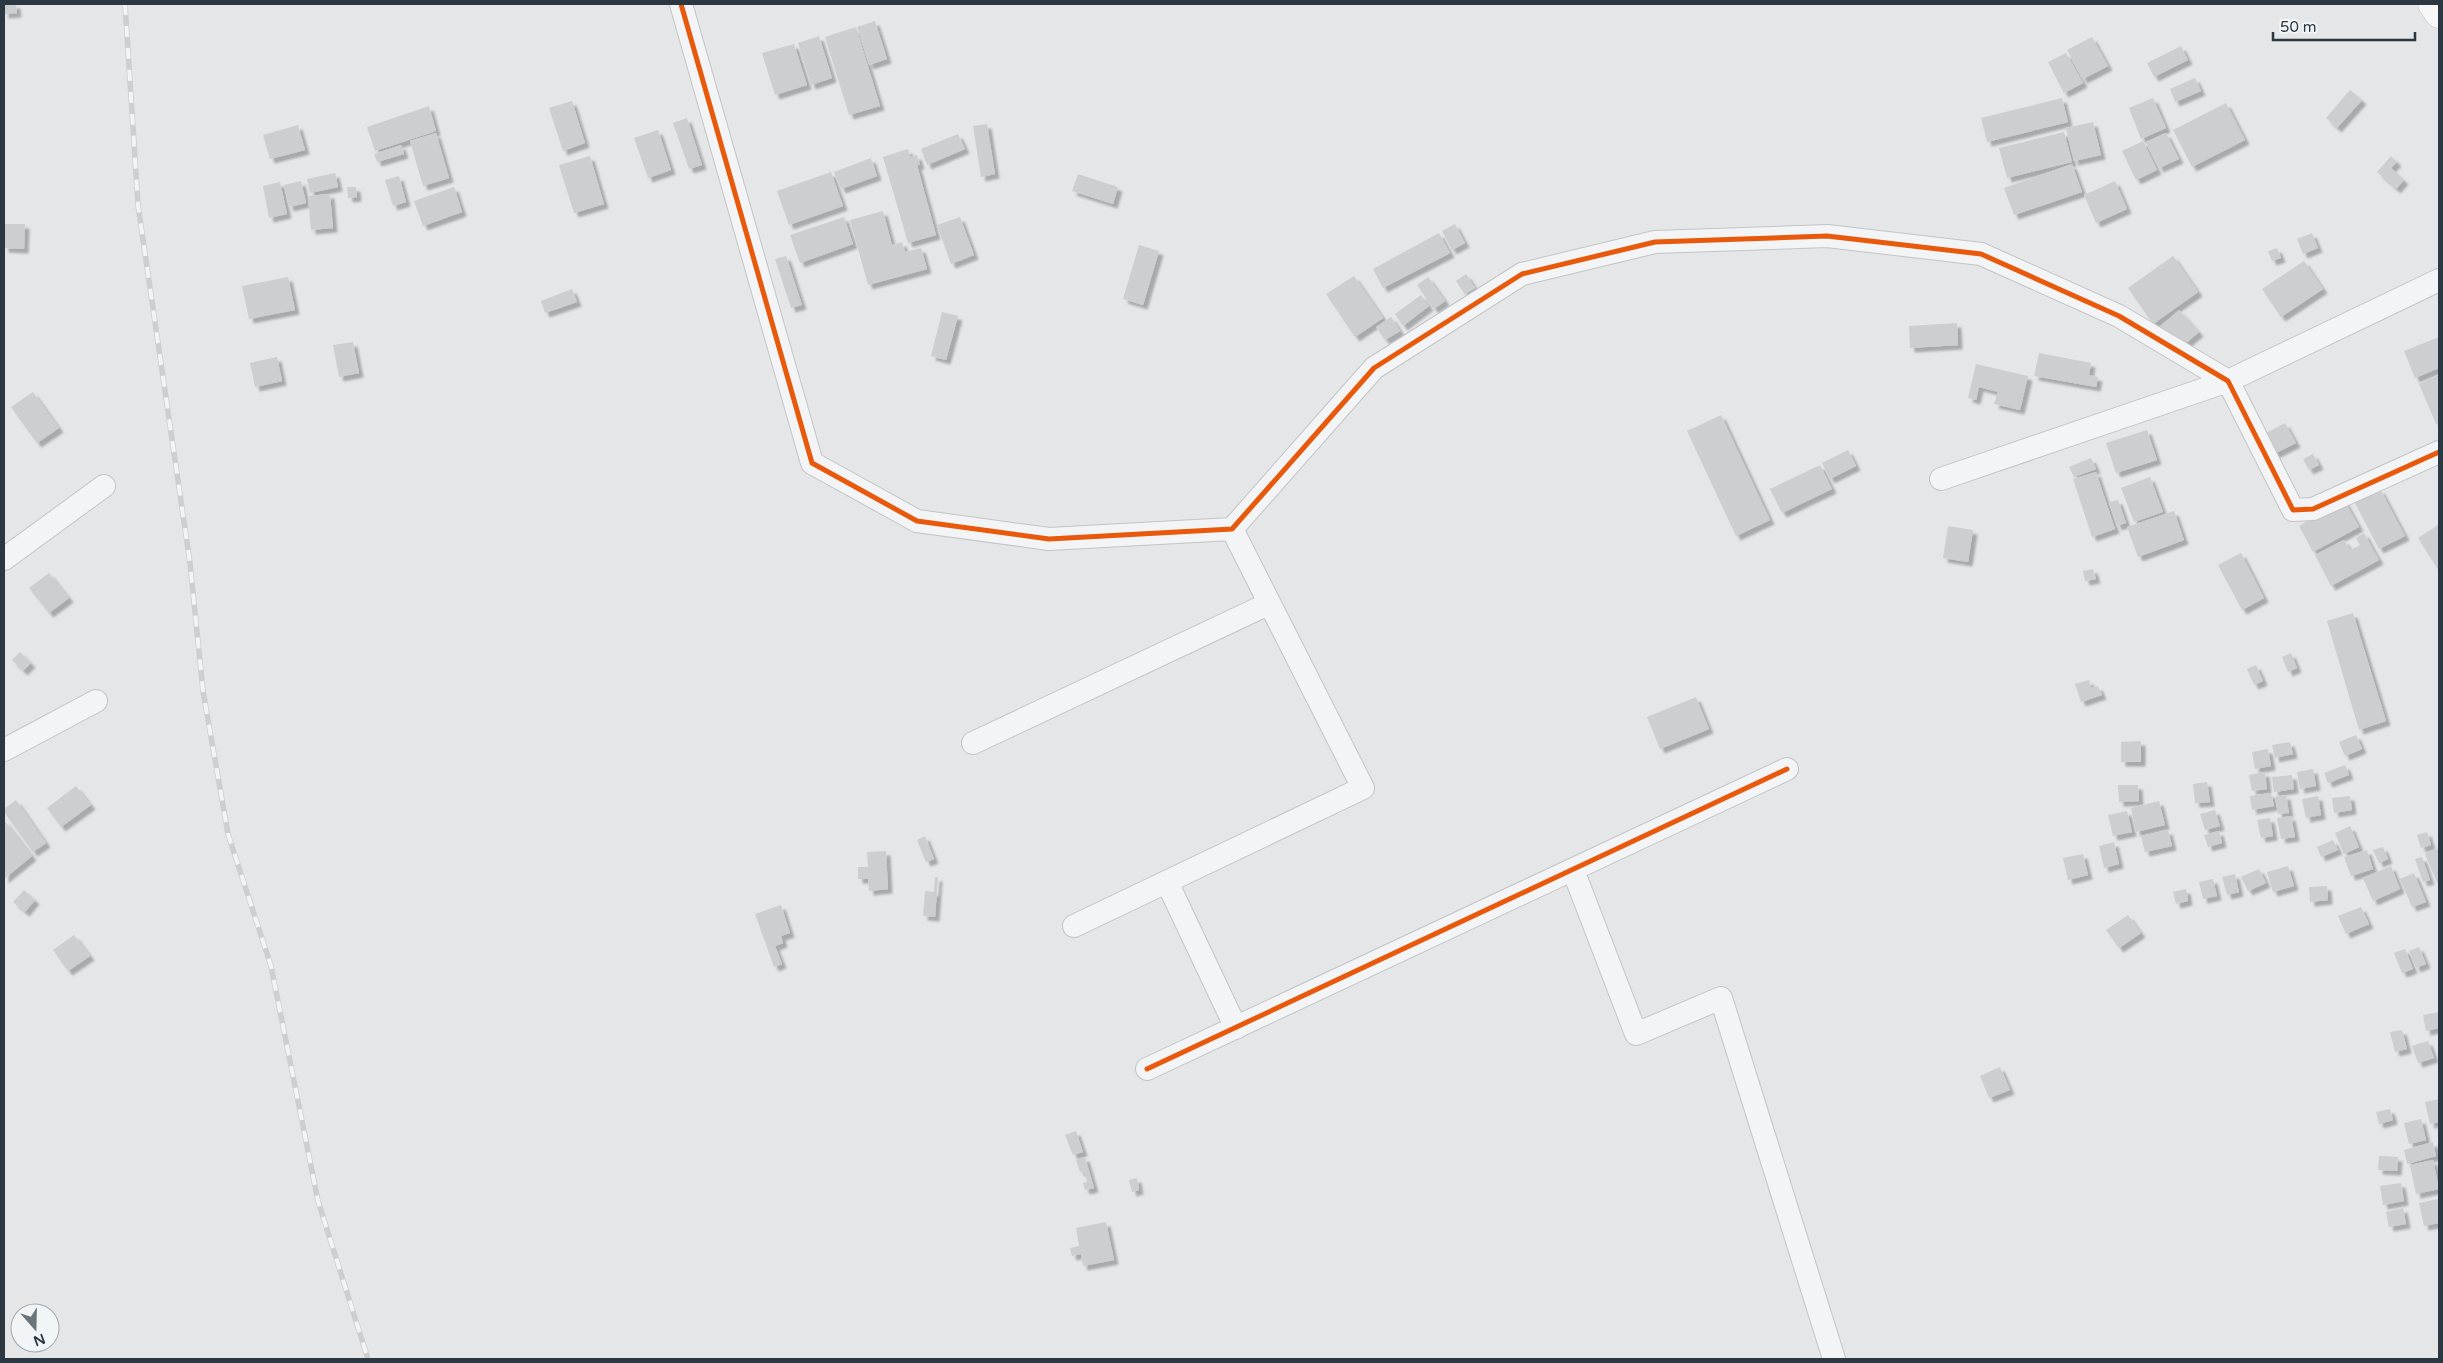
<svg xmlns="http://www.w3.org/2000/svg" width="2443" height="1363" viewBox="0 0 2443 1363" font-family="'Varela Round',sans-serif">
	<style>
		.building { fill: #ccced0; filter: url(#shadow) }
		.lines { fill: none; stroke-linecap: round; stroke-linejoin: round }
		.street-casing { stroke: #c2c4c6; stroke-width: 24 }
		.primary-casing { stroke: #c0c3c6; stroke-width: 29 }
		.street { stroke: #f3f4f5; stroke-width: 22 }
		.primary { stroke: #f7f7f7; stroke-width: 28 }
		.rail-casing { stroke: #ccced0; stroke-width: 5.5 }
		.rail { stroke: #f2f5f7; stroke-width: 4; stroke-dasharray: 11; stroke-linecap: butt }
		.cycleway-casing { stroke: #f2f5f7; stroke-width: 8 }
		.cycleway { stroke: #e8590c; stroke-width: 5 }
	</style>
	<defs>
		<filter id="shadow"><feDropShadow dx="4.5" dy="4.5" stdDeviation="1" flood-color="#0004"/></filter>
	</defs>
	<rect width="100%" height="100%" fill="#e4e6e8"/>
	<path class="building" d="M4 4H16L17 13 4 14Z
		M875 21 887 59 869 65 857 27Z
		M856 27 880 106 849 115 825 37Z
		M819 36 832 78 811 85 798 43Z
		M2092 37 2108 66 2083 79 2067 50Z
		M794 44 807 85 775 95 762 53Z
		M2181 46 2188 60 2154 77 2147 63Z
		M2066 53 2083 83 2064 93 2048 62Z
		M2195 78 2201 91 2175 102 2170 89Z
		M2350 90 2362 100 2337 128 2326 118Z
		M2062 98 2068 122 1987 142 1981 118Z
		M2153 98 2166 128 2141 139 2129 108Z
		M572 101 585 143 563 151 549 108Z
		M2226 103 2245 140 2192 167 2173 130Z
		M429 106 436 131 375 151 367 127Z
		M687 118 702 165 689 169 673 123Z
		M2093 122 2101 155 2074 161 2066 128Z
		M987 124 995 174 981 177 973 126Z
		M298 125 305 150 270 159 263 135Z
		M658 130 671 170 648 178 634 138Z
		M2064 132 2072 162 2007 178 1999 148Z
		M436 133 449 178 423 186 410 141Z
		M2166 133 2179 159 2159 168 2146 142Z
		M958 134 965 149 927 165 921 149Z
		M2143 141 2157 170 2136 180 2122 151Z
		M401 145 404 154 377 162 374 154Z
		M908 149 910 157 917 155 920 165H917L936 235 908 243 883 157Z
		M590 156 604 204 574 213 559 165Z
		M2391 156 2397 162 2391 168 2404 180 2396 189 2377 172Z
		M871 158 877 176 841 189 834 172Z
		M2072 164 2082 192 2014 215 2004 188Z
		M831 172 843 206 789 225 777 191Z
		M335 173 338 187 310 193 307 179Z
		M1078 174 1118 187 1113 204 1072 191Z
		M399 176 406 202 393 206 385 180Z
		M301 181 306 203 289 207 284 185Z
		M2115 181 2127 209 2096 223 2084 195Z
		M280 182 287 214 269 218 263 186Z
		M347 187H356L357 197 348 198Z
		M454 187 462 212 423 226 414 201Z
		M330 194 333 228 311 230 308 196Z
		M883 211 892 245 902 242 905 252 921 248 927 269 868 285 850 220Z
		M844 217 853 244 800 263 790 235Z
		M960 217 974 255 951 264 937 225Z
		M4 224H25L24 249 4 248Z
		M1455 224 1465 243 1452 250 1442 231Z
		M1439 233 1450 253 1383 288 1373 269Z
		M2312 233 2318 248 2303 254 2297 239Z
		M1139 245 1159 251 1143 305 1123 299Z
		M2277 248 2281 258 2272 261 2268 251Z
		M786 256 802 305 791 308 775 259Z
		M2173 256 2198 292 2153 324 2128 288Z
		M2304 261 2323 289 2281 317 2262 289Z
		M1466 274 1475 288 1465 294 1456 281Z
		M1354 276 1383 318 1355 337 1326 294Z
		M288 277 295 310 249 319 242 286Z
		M1428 277 1445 301 1434 309 1417 285Z
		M572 289 577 302 545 313 541 301Z
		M1421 295 1429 306 1403 326 1395 314Z
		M2179 310 2199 332 2179 349 2160 327Z
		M942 312 958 316 946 360 931 356Z
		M1391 317 1400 331 1385 340 1376 327Z
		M1957 323 1958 345 1910 348 1909 326Z
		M2439 337V368L2415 378 2404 351Z
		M353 342 359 373 339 377 333 345Z
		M2039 353 2091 363 2089 375 2098 377 2096 387 2034 376Z
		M277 357 282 381 255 387 250 363Z
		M1976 364 2028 376 2020 410 1994 404 1998 392 1979 387 1976 400 1968 398Z
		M2439 375V423L2436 424 2419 384Z
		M33 392 59 428 37 443 11 407Z
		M1721 415 1770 520 1736 536 1687 431Z
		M2285 423 2296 443 2274 454 2264 434Z
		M2147 430 2157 460 2116 473 2106 443Z
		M1848 450 1856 466 1830 479 1822 463Z
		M2313 454 2319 465 2309 470 2303 459Z
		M2091 458 2096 469 2074 477 2069 467Z
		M1820 465 1832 489 1782 513 1770 489Z
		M2096 472 2115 529 2092 537 2073 479Z
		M2150 477 2163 512 2134 522 2121 488Z
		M2380 489 2405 536 2379 549 2355 503Z
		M2118 500 2126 523 2117 526 2109 502Z
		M2344 500 2359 527 2313 552 2299 526Z
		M2174 511 2184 540 2138 557 2127 527Z
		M2438 525 2439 527V571L2418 538Z
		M1948 526 1973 530 1968 562 1943 558Z
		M2364 533 2379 560 2331 586 2315 555 2344 540 2350 550 2360 545 2356 538Z
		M2241 553 2264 598 2242 610 2218 565Z
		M2093 569 2096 579 2085 581 2083 571Z
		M49 573 69 598 49 613 29 588Z
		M2353 613 2386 721 2359 730 2327 621Z
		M20 652 31 663 23 671 12 660Z
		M2291 653 2297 668 2288 672 2282 657Z
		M2256 665 2263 681 2254 685 2247 669Z
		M2089 680 2091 688 2098 686 2102 695 2081 702 2075 684Z
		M1696 697 1709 729 1660 749 1647 717Z
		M2356 735 2362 749 2345 756 2339 742Z
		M2141 741V762H2121V742Z
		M2290 742 2293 754 2275 758 2272 745Z
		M2268 749 2271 766 2255 769 2252 752Z
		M2345 765 2349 775 2328 783 2324 773Z
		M2313 769 2316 786 2300 789 2297 772Z
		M2265 772 2267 789 2252 791 2249 775Z
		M2292 775 2294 789 2274 792 2272 777Z
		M2207 782 2210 802 2195 803 2193 784Z
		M2118 785H2138L2139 801 2119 802Z
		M76 786 91 805 61 827 47 808Z
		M2271 793 2274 806 2252 810 2250 796Z
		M2286 795 2289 813 2278 814 2275 797Z
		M2318 796 2321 815 2306 818 2302 799Z
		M2350 796 2352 810 2334 813 2332 798Z
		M16 800 46 843 33 852 4 812V809Z
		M2159 801 2165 825 2136 832 2131 808Z
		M2215 810 2220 826 2205 830 2200 814Z
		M2127 811 2132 832 2113 836 2108 815Z
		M2291 816 2295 837 2281 839 2277 818Z
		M2270 818 2273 836 2261 838 2257 820Z
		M4 820 32 856 4 879Z
		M2350 826 2359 847 2344 854 2335 833Z
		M2168 830 2172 846 2145 852 2141 836Z
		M2219 831 2222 843 2208 847 2204 835Z
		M2427 832 2431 845 2421 848 2417 835Z
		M925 836 934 859 926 862 917 840Z
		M2333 840 2338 850 2321 857 2317 847Z
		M2114 842 2119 864 2104 868 2099 846Z
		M2383 847 2388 859 2379 863 2373 850Z
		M2438 849 2439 851V887L2425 854Z
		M2367 850 2373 869 2351 876 2344 857Z
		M886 851 888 889 869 891 868 879H858V867H868L867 852Z
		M2083 854 2088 875 2068 880 2063 858Z
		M2422 857 2430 880 2423 882 2415 859Z
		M2288 866 2294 886 2273 892 2267 872Z
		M2391 866 2400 889 2373 901 2363 878Z
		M2259 869 2266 883 2248 891 2241 877Z
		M2414 873 2426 902 2412 907 2400 879Z
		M2235 874 2239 892 2227 895 2222 877Z
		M935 877H938L935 917 923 916 925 891 934 892Z
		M2213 879 2217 896 2203 899 2199 882Z
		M2327 886 2328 900 2310 902 2309 887Z
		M2186 889 2188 901 2176 904 2173 892Z
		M24 890 35 900 25 912 13 902Z
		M781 905 790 933 781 936 783 943 775 946 782 964 774 967 755 914Z
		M2361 907 2369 924 2346 934 2338 916Z
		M2128 915 2141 933 2119 948 2106 930Z
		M74 935 90 956 68 971 53 950Z
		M2419 947 2426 964 2416 968 2409 951Z
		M2405 949 2413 969 2402 973 2394 953Z
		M2439 1012V1028L2426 1031 2423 1015Z
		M2402 1030 2407 1049 2395 1052 2390 1032Z
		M2428 1041 2434 1058 2418 1063 2412 1046Z
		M2000 1067 2010 1090 1989 1098 1980 1076Z
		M2439 1099V1122L2430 1124 2425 1102Z
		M2390 1109 2393 1120 2379 1124 2376 1112Z
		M2421 1119 2426 1140 2409 1144 2404 1123Z
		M1076 1131 1083 1152 1073 1155 1065 1135Z
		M2433 1142 2436 1156 2407 1164 2404 1150Z
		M2379 1156 2398 1157 2397 1171 2378 1170Z
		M1085 1157 1094 1188 1085 1190 1083 1183 1087 1182 1084 1171 1080 1172 1076 1160Z
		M2433 1160 2439 1189 2416 1194 2410 1165Z
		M1137 1178 1139 1190 1132 1192 1129 1180Z
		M2401 1183 2404 1201 2383 1205 2380 1186Z
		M2438 1199 2439 1223 2424 1226 2419 1203Z
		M2403 1208 2406 1224 2389 1227 2386 1212Z
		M1106 1222 1114 1260 1083 1266 1081 1254 1072 1256 1070 1248 1079 1246 1076 1228Z"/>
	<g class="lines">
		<g class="street-casing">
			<path id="street" d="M681 4 812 463 917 521 1049 539 1232 529 1374 368 1522 274 1655 242 1827 236 1981 254 2119 316 2228 381 2293 510 2313 509 2439 452
				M1941 479 2228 381 2439 280
				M4 559 104 486
				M973 743 1268 604
				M4 750 96 701
				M1573 870 1636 1034 1721 998 1834 1359
				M1167 882 1236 1028
				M1074 926 1363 788 1232 529
				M1147 1069 1787 769"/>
		</g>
		<g class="primary-casing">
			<path id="primary" d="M2432 4 2439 14"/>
		</g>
		<use href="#street" class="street"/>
		<use href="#primary" class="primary"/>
		<g class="rail-casing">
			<path id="rail" d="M125 4 138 205 190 563 203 691 228 834 271 966 318 1201 368 1359"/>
		</g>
		<use href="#rail" class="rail"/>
		<g class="cycleway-casing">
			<path id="cycleway" d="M681 4 812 463 917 521 1049 539 1232 529 1374 368 1522 274 1655 242 1827 236 1981 254 2119 316 2228 381 2293 510 2313 509 2439 452
				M1147 1069 1787 769"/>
		</g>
		<use href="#cycleway" class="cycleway"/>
	</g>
	<rect width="2443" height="1363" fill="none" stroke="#2b3741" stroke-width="10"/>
	<g transform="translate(35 1328) rotate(160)"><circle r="24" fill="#f2f5f7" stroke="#a2a9ae"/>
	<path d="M0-4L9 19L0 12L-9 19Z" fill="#6c747b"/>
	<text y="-8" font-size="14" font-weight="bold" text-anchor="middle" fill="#2b3741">N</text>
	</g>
	<path d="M2273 32v8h142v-8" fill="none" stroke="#2b3741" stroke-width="2.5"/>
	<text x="2280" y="32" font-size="15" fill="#2b3741" stroke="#f2f5f7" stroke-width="4" paint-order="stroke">50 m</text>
</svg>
